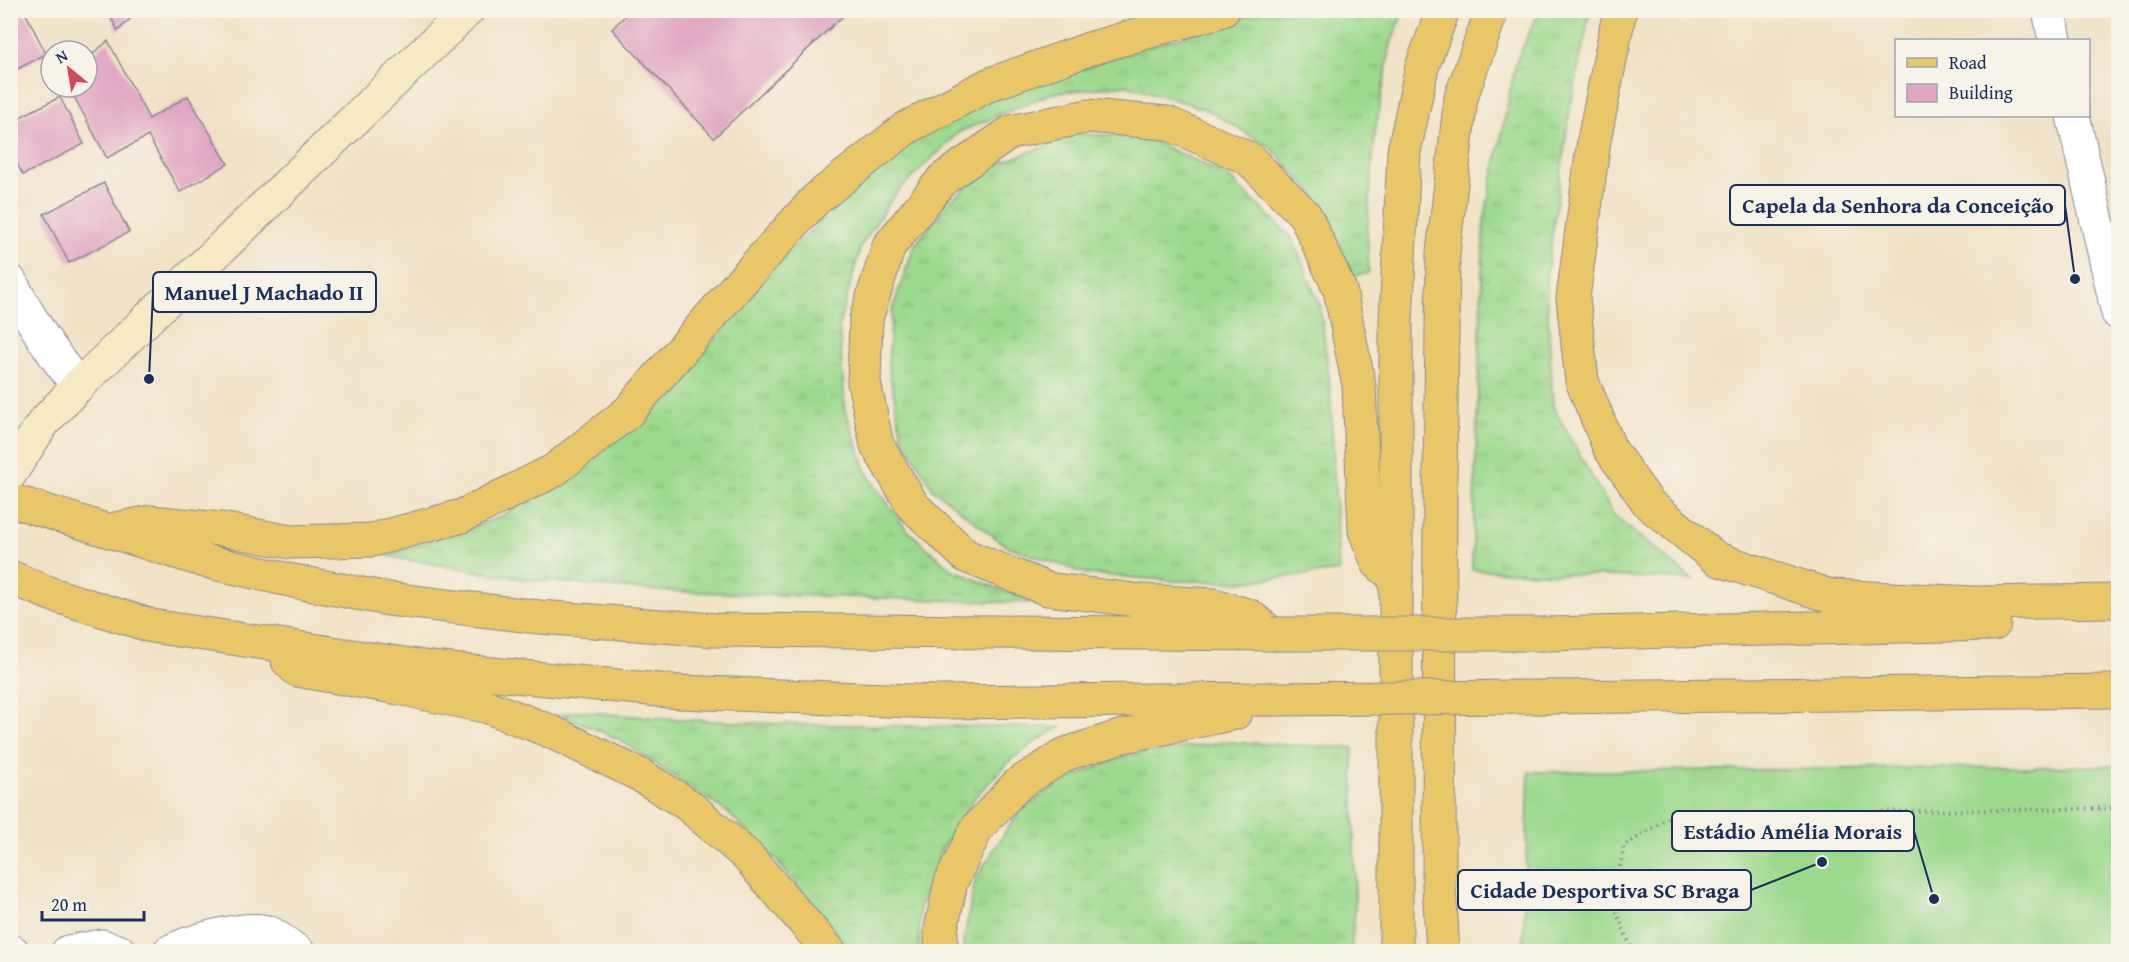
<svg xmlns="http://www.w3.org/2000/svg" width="2129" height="962" viewBox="0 0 2129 962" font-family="'Gentium Book Plus',serif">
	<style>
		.grass { fill: url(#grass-tufts); stroke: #5c8476; stroke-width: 1.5 }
		.pitch { fill: #9dd98d; stroke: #5c8476; stroke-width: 1.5 }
		.building { fill: #e1a6c3 }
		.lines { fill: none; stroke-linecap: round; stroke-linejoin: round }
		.street-casing { stroke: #868892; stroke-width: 35 }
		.secondary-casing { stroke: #868892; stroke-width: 35 }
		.primary-casing { stroke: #868892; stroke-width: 35 }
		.highway-casing { stroke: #868892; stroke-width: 35 }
		.path { stroke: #868892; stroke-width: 4; stroke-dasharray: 1.5 4.5; stroke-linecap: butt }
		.street { stroke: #fff; stroke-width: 33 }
		.secondary { stroke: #f6e9c3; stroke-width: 33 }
		.primary { stroke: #e9c769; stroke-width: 33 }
		.highway { stroke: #e9c769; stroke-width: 33 }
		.highway-bridge-casing { stroke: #868892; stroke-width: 35; stroke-linecap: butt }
		.highway-bridge { stroke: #e9c769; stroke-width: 33 }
		.leader { fill: none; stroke: #1b2f5e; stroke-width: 2 }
		.callout-dot { fill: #1b2f5e; stroke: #f7f3e8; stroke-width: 2 }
		.callout { fill: #f7f3e8; stroke: #1b2f5e; stroke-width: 2 }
		.callout-label { font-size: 22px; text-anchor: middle; font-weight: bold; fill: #1b2f5e }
	</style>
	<defs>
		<pattern id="grass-tufts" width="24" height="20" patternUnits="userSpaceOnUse" patternTransform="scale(1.5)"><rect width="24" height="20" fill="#9dd98d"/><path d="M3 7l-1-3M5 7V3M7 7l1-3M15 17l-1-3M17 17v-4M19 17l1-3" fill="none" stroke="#87bb7c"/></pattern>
	</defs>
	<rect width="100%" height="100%" fill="#f7f3e8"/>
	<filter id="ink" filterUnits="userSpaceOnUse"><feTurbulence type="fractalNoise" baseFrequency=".0167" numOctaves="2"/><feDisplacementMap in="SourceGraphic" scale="12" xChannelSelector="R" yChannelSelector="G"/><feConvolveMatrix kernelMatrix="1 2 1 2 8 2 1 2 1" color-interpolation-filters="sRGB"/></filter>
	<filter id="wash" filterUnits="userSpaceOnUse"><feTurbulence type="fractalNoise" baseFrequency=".008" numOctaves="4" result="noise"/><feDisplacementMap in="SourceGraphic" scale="24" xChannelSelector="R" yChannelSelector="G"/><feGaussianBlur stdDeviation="1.35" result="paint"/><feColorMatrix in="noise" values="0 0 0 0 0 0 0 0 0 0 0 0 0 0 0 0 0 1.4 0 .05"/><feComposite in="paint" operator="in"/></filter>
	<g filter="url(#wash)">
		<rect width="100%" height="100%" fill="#f0e2c5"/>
		<path class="grass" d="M1265 11H1404L1391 43 1375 132 1367 231 1369 273 1353 276 1335 235 1313 193 1270 147 1206 109 1127 85 1052 93 959 132 895 194 861 246 839 325 845 409 867 474 906 529 951 569 1033 603 661 591 522 579 387 556 498 518 575 474 643 419 718 336 776 262 900 150 990 95Z
			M1539 11H1590L1569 114 1546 279 1553 407 1614 516 1693 580 1472 570 1484 221 1516 62Z
			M1077 134 1143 137 1225 174 1292 238 1320 306 1330 387 1339 571 1238 582 1177 581 1087 574 1006 546 933 489 902 437 888 365 892 311 914 246 951 200 990 167Z
			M579 711C739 728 900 725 1061 727L1038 740 1012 759 975 797 941 850 920 906 919 951 852 952 775 859 727 812 618 739 561 714Z
			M1226 742 1353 748 1355 906 1351 951H964L963 943 976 877 1018 813 1057 784 1126 755Z"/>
		<path class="pitch" d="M2118 766V951H1523L1529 772Z"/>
		<g id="blocks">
			<path class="building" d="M14 10H24L46 54 10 73V12Z
				M107 10H139L118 31Z
				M631 10H849L714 138 612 29Z
				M108 41 149 119 188 96 228 164 180 192 148 136 107 158 69 87H87V59Z
				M60 97 84 144 23 175 10 150V122Z
				M104 183 129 232 69 263 44 214Z"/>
		</g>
	</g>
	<g filter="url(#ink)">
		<use href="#blocks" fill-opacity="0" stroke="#868892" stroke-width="1.5"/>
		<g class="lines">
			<g class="street-casing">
				<path id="street" d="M2049 10 2055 40
					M2073 116 2118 313
					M10 281C30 320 51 352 78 386
					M10 951 13 952
					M68 952 102 946 120 952
					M169 952C189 941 249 924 270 933 279 938 289 946 298 952"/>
			</g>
			<g class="secondary-casing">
				<path id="secondary" d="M10 474 43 423 78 386 468 10"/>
			</g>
			<g class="primary-casing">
				<path id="primary" d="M1396 952V321L1404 151 1422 67 1443 10
					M1443 952 1439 885 1440 483 1443 253 1461 97 1492 10"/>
			</g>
			<g class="highway-casing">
				<path id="highway" d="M1620 10 1594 140 1573 298 1582 381 1610 449 1649 504 1717 559 1830 596 1973 603 2118 601
					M10 500 205 561 298 582 389 599 539 617 715 630 1272 634
					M111 530 151 522 220 529 291 542 372 540 462 516 553 471 628 412 737 286 816 199 906 128 988 85 1089 49 1223 10
					M10 577 51 594 152 626 431 668 680 692 938 702 1269 699
					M1272 634 1250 616 1214 605 1142 601 1047 589 966 556 913 506 877 445 864 382 866 319 889 246 943 179 1011 132 1089 116 1167 123 1248 158 1305 215 1340 290 1359 386 1365 531 1378 563 1396 578
					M1545 634 1994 624
					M288 661 297 670 399 688 488 707 552 732 640 775 687 804 747 856 830 952
					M1549 697 2118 691
					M941 952V929L951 882 977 828 1018 784 1066 754 1119 737 1235 713"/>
			</g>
			<path class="path" d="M1633 952 1613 904 1624 846 1673 815 2118 808"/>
			<use href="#street" class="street"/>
			<use href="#secondary" class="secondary"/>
			<use href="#primary" class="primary"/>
			<use href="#highway" class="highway"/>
			<g class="highway-bridge-casing">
				<path id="highway-bridge" d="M1272 634H1545
					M1269 699 1549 697"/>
			</g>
			<use href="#highway-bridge" class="highway-bridge"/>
		</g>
	</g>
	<path class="leader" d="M2075 279L2065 205M149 379L153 292M1934 899L1914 831M1822 862L1751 890"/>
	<g class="callout-dot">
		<circle cx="2075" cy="279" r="6"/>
		<circle cx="149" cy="379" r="6"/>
		<circle cx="1934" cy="899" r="6"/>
		<circle cx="1822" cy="862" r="6"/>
	</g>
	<g class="callout">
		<rect x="1730" y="185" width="335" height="40" rx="6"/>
		<rect x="153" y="272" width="223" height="40" rx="6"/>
		<rect x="1672" y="811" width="242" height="40" rx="6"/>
		<rect x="1458" y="870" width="293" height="40" rx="6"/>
	</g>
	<g class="callout-label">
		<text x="1898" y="213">Capela da Senhora da Conceição</text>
		<text x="264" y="300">Manuel J Machado II</text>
		<text x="1793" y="839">Estádio Amélia Morais</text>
		<text x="1605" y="898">Cidade Desportiva SC Braga</text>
	</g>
	<rect width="2129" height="962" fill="none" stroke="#f7f3e8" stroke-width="36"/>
	<rect x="1895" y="39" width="195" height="78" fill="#f7f3e8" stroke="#9fa5b1" stroke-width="1.5"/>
	<rect x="1907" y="58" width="30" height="9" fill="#e9c769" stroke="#9fa5b1" stroke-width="1.5"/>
	<text x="1949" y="69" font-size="18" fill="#1b2f5e">Road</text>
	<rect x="1907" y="84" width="30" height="18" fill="#e1a6c3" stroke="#9fa5b1" stroke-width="1.5"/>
	<text x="1949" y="99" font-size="18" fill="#1b2f5e">Building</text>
	<g transform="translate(69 69) rotate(330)"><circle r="28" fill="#f7f3e8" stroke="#9fa5b1" stroke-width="1.5"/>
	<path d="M0-4.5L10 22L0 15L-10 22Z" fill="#d1495b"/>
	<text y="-9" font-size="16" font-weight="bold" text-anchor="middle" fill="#1b2f5e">N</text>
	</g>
	<path d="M42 911v9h102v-9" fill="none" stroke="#1b2f5e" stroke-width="3"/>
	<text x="51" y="911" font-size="18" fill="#1b2f5e" stroke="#f7f3e8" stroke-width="4.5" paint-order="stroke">20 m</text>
</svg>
